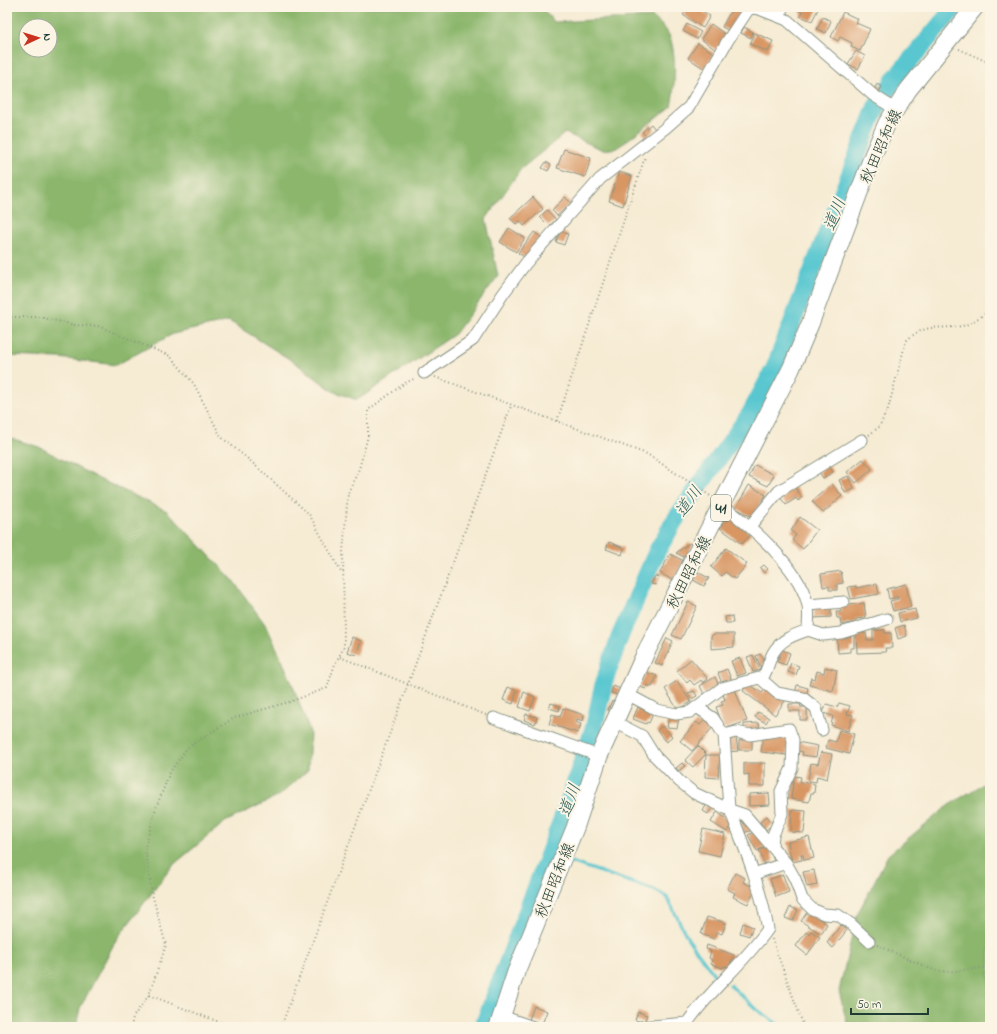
<svg xmlns="http://www.w3.org/2000/svg" width="997" height="1034" viewBox="0 0 997 1034" font-family="'Indie Flower','Klee One',sans-serif">
	<style>
		.forest { fill: #8bb66c; stroke: #557a50; fill-rule: evenodd }
		.lines { fill: none; stroke-linecap: round; stroke-linejoin: round }
		.stream { stroke: #5ac7d0; stroke-width: 3 }
		.river { stroke: #5ac7d0; stroke-width: 18 }
		.building { fill: #d89664 }
		.street-casing { stroke: #8a9484; stroke-width: 13 }
		.primary-casing { stroke: #8a9484; stroke-width: 19 }
		.path { stroke: #8a9484; stroke-width: 2; stroke-dasharray: 1 3; stroke-linecap: butt }
		.street { stroke: #fff; stroke-width: 11 }
		.primary { stroke: #fff; stroke-width: 17 }
		.labels { text-anchor: middle; stroke-width: 4; stroke-linejoin: round; paint-order: stroke }
		.shield { fill: #fcf5e5; stroke: #617469; stroke-width: 1 }
		.shield-label { font-size: 15px; font-weight: bold; fill: #1f3d34 }
		.street-label { font-size: 16px; fill: #1f3d34; stroke: #fcf5e5 }
		.water-label { font-size: 17px; font-style: italic; fill: #2e605b; stroke: #fcf5e5 }
	</style>
	<rect width="100%" height="100%" fill="#fcf5e5"/>
	<filter id="ink" filterUnits="userSpaceOnUse"><feTurbulence type="fractalNoise" baseFrequency=".025" numOctaves="2"/><feDisplacementMap in="SourceGraphic" scale="8" xChannelSelector="R" yChannelSelector="G"/><feConvolveMatrix kernelMatrix="1 2 1 2 8 2 1 2 1" color-interpolation-filters="sRGB"/></filter>
	<filter id="wash" filterUnits="userSpaceOnUse"><feTurbulence type="fractalNoise" baseFrequency=".012" numOctaves="4" result="noise"/><feDisplacementMap in="SourceGraphic" scale="16" xChannelSelector="R" yChannelSelector="G"/><feGaussianBlur stdDeviation="0.9" result="paint"/><feColorMatrix in="noise" values="0 0 0 0 0 0 0 0 0 0 0 0 0 0 0 0 0 1.4 0 .05"/><feComposite in="paint" operator="in"/></filter>
	<g filter="url(#wash)">
		<rect width="100%" height="100%" fill="#f6ebd3"/>
		<path class="forest" d="M7 7H541L554 22 653 17C657 21 662 25 666 30 678 46 675 88 671 107L617 148 603 150 565 133 521 169 486 219 498 276 455 334 357 400 333 391 297 364 229 321 173 334 116 365 59 358 7 356ZM26 26H50V50H26Z
			M7 437 39 447 99 479 167 511 232 579 267 627 290 678 310 732 308 770 280 795 225 822 173 865 116 940 80 1008 76 1027H7Z
			M990 780V1027H848L839 991 857 915 888 855 949 805Z"/>
		<g class="lines">
			<path class="stream" d="M549 852 554 854
				M571 862 654 890 667 897 688 939 718 980
				M730 985 756 1009 782 1027"/>
			<path class="river" d="M483 1027 568 803 594 727 604 682 620 636 657 551 675 520 750 414 774 369 876 107 896 77 955 7"/>
		</g>
		<g id="blocks">
			<path class="building" d="M688 7H696L710 16 703 28 683 15Z
				M733 7 742 9 730 31 722 27Z
				M792 7H819L812 21 800 16 802 12Z
				M843 12 858 19 856 23 870 29 860 51 851 47 852 43 840 37 838 41 831 37Z
				M823 17 831 21 826 33 817 29Z
				M687 24 701 32 697 39 683 31Z
				M711 24 726 35 716 50 701 39Z
				M744 27 753 32 751 38 741 33Z
				M755 33 773 41 768 52 750 44Z
				M698 43 714 53 705 69 688 58Z
				M856 51 865 56 858 69 848 64Z
				M877 84 882 87 879 92 874 90Z
				M651 124 655 129 647 137 642 132Z
				M564 149 591 158 585 177 557 168Z
				M546 162 551 165 548 171 542 168Z
				M619 172 632 176 623 206 609 201Z
				M533 197 543 209 524 226 520 221 516 224 510 218Z
				M565 197 571 203 557 216 552 210Z
				M547 210 556 220 549 226 540 217Z
				M509 228 525 238 516 252 500 242Z
				M560 231 568 234 564 245 556 242Z
				M534 232 541 237 526 258 518 253Z
				M863 459 872 469 856 483 847 472Z
				M755 465 774 475 768 486 749 477Z
				M828 465 833 472 823 478 819 472Z
				M848 476 854 489 845 493 839 480Z
				M832 484 842 496 823 513 812 501Z
				M749 485 766 495 752 517 736 508Z
				M794 486 802 497 798 501 796 498 786 505 780 497Z
				M731 516 751 534 742 544 720 528Z
				M800 517 817 530 803 549 792 540 796 535 791 531Z
				M609 542 624 548 622 555 606 549Z
				M689 543 693 545 686 558 676 553Z
				M726 548 747 564 735 579 725 572 722 576 711 567Z
				M670 554 684 561 674 581 660 573Z
				M764 565 768 569 764 573 760 568Z
				M841 571 843 583 837 584V590H829V586L823 587 821 574Z
				M697 572 709 578 704 586 693 580Z
				M655 576 659 577 656 585 651 584Z
				M877 584 879 594 851 599 848 587 856 586V588Z
				M906 584 911 607 893 611 890 601 898 599V597L889 599 887 589Z
				M688 602 697 606 681 639 672 635Z
				M864 603 866 618 856 619V622L841 625 840 618H837L836 612H841L840 606Z
				M831 606V617L814 618V607Z
				M915 609 917 618 900 622 898 613Z
				M732 616 733 623H726L725 617Z
				M904 625 907 636 898 639 895 628Z
				M873 630H885V633H891L892 648H885L886 652 857 653 856 633H866L867 640H873Z
				M854 632V648H850V652L838 653 837 638Z
				M714 634H734V647L711 649V636Z
				M352 637 361 641 356 655 347 652Z
				M667 638 673 641 662 666 655 663Z
				M782 650 790 653 786 665 777 662Z
				M760 654 767 663 761 668 756 656Z
				M753 655 760 670 753 672 747 657Z
				M740 658 746 673 737 676 731 661Z
				M691 659 708 679 703 683 701 680 694 685 690 680 687 683 677 671Z
				M791 663 799 666 796 675 788 672Z
				M825 667 837 670 833 691 809 685 811 678 815 679 817 671 824 673Z
				M727 669 732 681 722 684 718 673Z
				M646 672 657 676 652 687 647 685 646 689 640 687Z
				M715 677 719 686 704 694 700 686Z
				M677 681 691 702 678 710 665 689Z
				M748 683 762 693 767 687 785 701 775 715 743 691Z
				M797 685 808 688 806 696 795 693Z
				M613 686 621 689 618 695 611 693Z
				M508 687 517 691 513 704 503 700Z
				M734 687 747 721 724 729 716 707 723 705 721 701 725 700 722 691Z
				M694 691 697 696 691 699 688 693Z
				M524 692 535 697 530 711 519 707Z
				M612 701 614 702 611 711 608 710Z
				M551 703 560 706 559 711 549 708Z
				M839 703 850 706 847 714 853 715 848 731 831 725 833 716 823 713 826 704 837 707Z
				M789 704H800L801 707H807V720H800V711H789Z
				M638 707 653 714 649 723 647 722 646 724 633 719Z
				M563 708 584 715 583 721 577 719 576 722 581 724 578 733 549 724 552 714 560 717Z
				M758 712 769 718 766 723 755 717Z
				M526 714 537 717 535 724 524 720Z
				M669 716 679 718 677 728 667 727Z
				M705 719 714 726 692 751 680 741 696 722 700 725Z
				M759 723 760 730 744 731V724Z
				M662 726 672 736 667 742 657 731Z
				M839 730 854 734 849 754 826 748 828 740 836 742Z
				M764 733 789 736 787 755 761 752Z
				M736 737 738 751 728 752 727 738Z
				M739 740H752V750H739Z
				M797 742 818 746 816 757 802 755 803 752 795 750Z
				M698 746 706 754 693 767 685 760Z
				M821 752 832 754 827 779 817 776 816 782 808 781 811 763 818 764Z
				M706 755H720L718 778 705 777Z
				M682 763 685 766 679 771 676 768Z
				M744 763H765V786H749V774L744 775Z
				M794 776 801 777 800 782 815 784 814 793H811L809 802 791 799Z
				M769 793 770 805 749 806V794Z
				M708 802 714 805 708 814 703 811Z
				M792 810 806 811 804 833 791 832Z
				M717 812 733 823 727 832 711 822Z
				M767 816 773 824 766 830 760 822Z
				M747 820 753 830 743 833 740 822Z
				M703 829 725 834 720 856 698 851Z
				M756 831 765 847 757 851 748 835Z
				M809 837 814 858 804 860 803 855H801L802 860 792 862 788 842Z
				M769 847 774 861 765 865 759 850Z
				M814 870 817 885 807 887 803 872Z
				M735 873 745 878 743 882 756 888 748 904 733 897 735 893 727 889Z
				M783 875 789 892 776 897 770 879Z
				M790 907 798 910 793 921 785 918Z
				M808 911 827 924 821 934 801 921Z
				M707 917 726 923 722 934 717 932 714 939 701 934Z
				M743 923 753 927 749 936 740 933Z
				M841 925 847 930 833 948 827 943Z
				M811 931 820 937 807 955 796 946 806 932 809 934Z
				M707 945 734 955 729 967 724 966 723 968 711 964 712 960 709 958 711 951 706 949Z
				M534 1006 547 1011 542 1024 529 1020Z
				M638 1012 647 1015 644 1023 635 1020Z"/>
		</g>
	</g>
	<g filter="url(#ink)">
		<use href="#blocks" fill-opacity="0" stroke="#8a9484" stroke-width="1"/>
		<g class="lines">
			<g class="street-casing">
				<path id="street" d="M780 17 782 7
					M424 373 473 340 503 294 526 263 600 179 664 129 689 107 728 40 748 10 753 8 759 9 787 20 873 95 895 109
					M750 526 779 491 862 440
					M808 605 844 602
					M808 630 823 635 841 633 887 619
					M760 678 777 693 803 698 816 708 822 730
					M627 694 657 710 676 714 690 712 722 688 763 677C768 669 769 660 773 653 781 639 794 635 808 630 808 621 810 610 807 602 798 567 751 526 722 505
					M698 708 713 718 724 735 729 809
					M494 718 599 756
					M615 722 642 736 654 755 679 781 694 793 730 810C745 849 761 888 768 929 744 963 711 989 687 1023L640 1027
					M724 735 736 732 750 735 789 729 793 740 792 768 781 791 782 814 773 835 772 846
					M730 810 745 815 786 863 795 879 802 899 812 909 824 914 838 915 851 924 869 941
					M754 874 786 863
					M501 1016 533 1027"/>
			</g>
			<g class="primary-casing">
				<path id="primary" d="M498 1027 516 972 575 828 599 756 646 652 791 369 810 324 873 155 887 123 908 90 975 7"/>
			</g>
			<path class="path" d="M959 49 990 63
				M7 317H39L75 325 98 326 170 356 194 384 221 437 247 458 309 514 342 574
				M435 377 647 454 712 497
				M557 421 645 157
				M869 435 879 427 888 409 906 341C926 322 938 330 962 326 971 324 982 315 990 311
				M340 657 486 715
				M772 939 804 1027
				M877 945 931 969 946 972 990 967
				M149 995 232 1027
				M131 1027 133 1017 149 995 166 945 152 894 145 847 156 808 170 772 187 748 234 718 292 701 327 688 335 664 344 647 343 552 348 493 359 469 368 436V410L405 383 416 378
				M281 1027 511 406"/>
			<use href="#street" class="street"/>
			<use href="#primary" class="primary"/>
		</g>
	</g>
	<g class="labels">
		<rect class="shield" x="711" y="495" width="20" height="26" rx="3"/>
		<g class="shield-label">
			<text x="721" y="513">41</text>
		</g>
		<g class="street-label">
			<text transform="translate(880 146) rotate(-66)" y="6">秋田昭和線</text>
			<text transform="translate(688 572) rotate(-63)" y="6">秋田昭和線</text>
			<text transform="translate(554 880) rotate(-68)" y="6">秋田昭和線</text>
		</g>
		<g class="water-label">
			<text transform="translate(834 214) rotate(-69)" y="6">道川</text>
			<text transform="translate(688 501) rotate(-55)" y="6">道川</text>
			<text transform="translate(569 800) rotate(-70)" y="6">道川</text>
		</g>
	</g>
	<rect width="997" height="1034" fill="none" stroke="#fcf5e5" stroke-width="24"/>
	<g transform="translate(38 38) rotate(86)"><circle r="19" fill="#fcf5e5" stroke="#a4ab9e"/>
	<path d="M0-3L7 15L0 10L-7 15Z" fill="#c8321e"/>
	<text y="-6" font-size="11" font-weight="bold" text-anchor="middle" fill="#1f3d34">N</text>
	</g>
	<path d="M851 1008v6h77v-6" fill="none" stroke="#1f3d34" stroke-width="2"/>
	<text x="857" y="1008" font-size="12" fill="#1f3d34" stroke="#fcf5e5" stroke-width="3" paint-order="stroke">50 m</text>
</svg>
